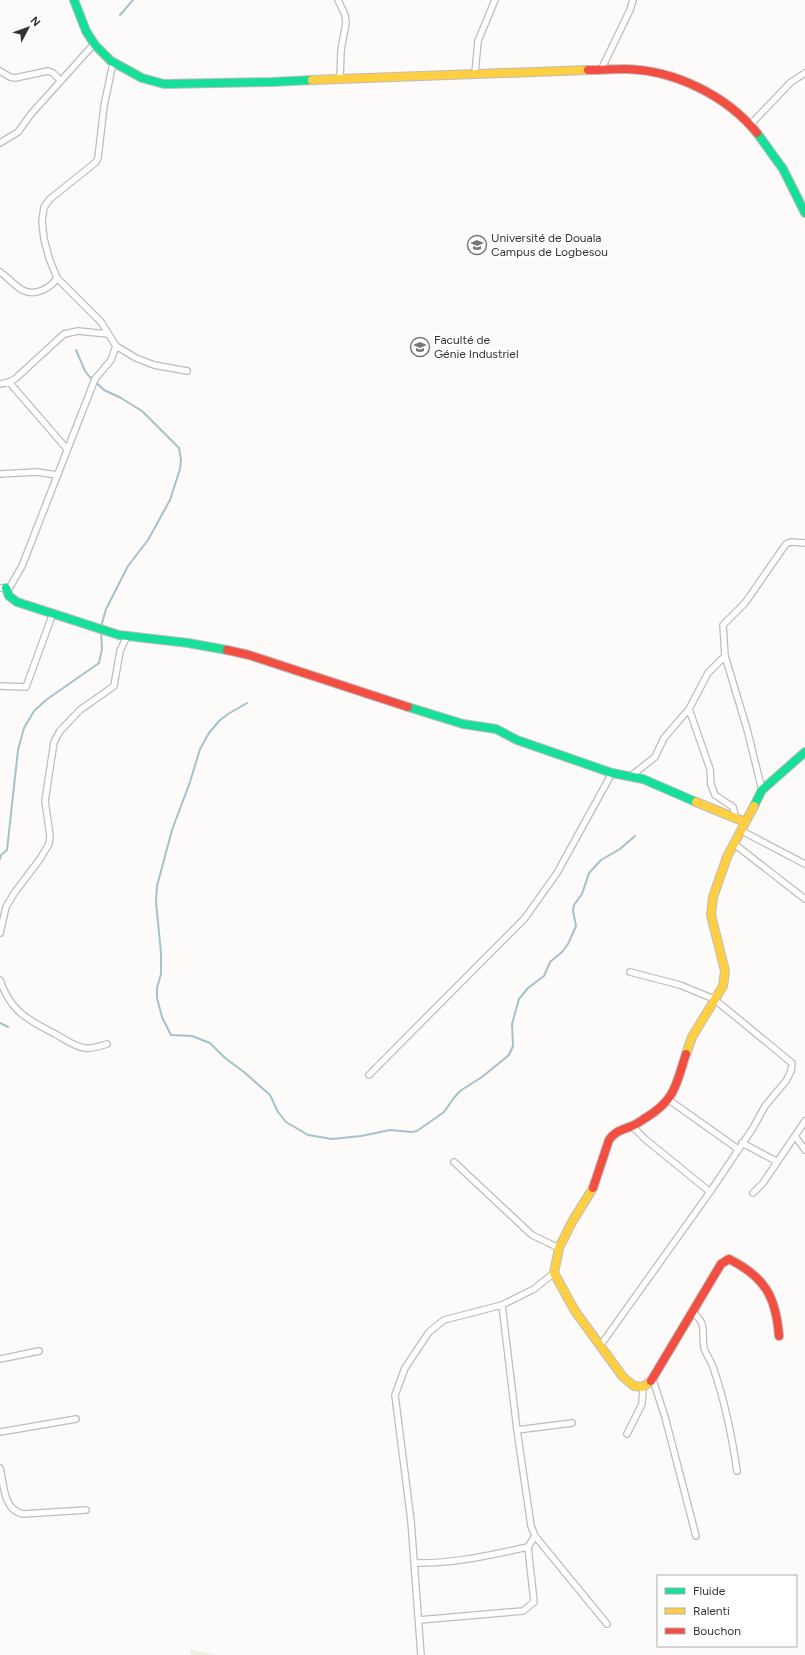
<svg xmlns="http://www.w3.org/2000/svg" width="805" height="1655" viewBox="0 0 805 1655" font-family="Figtree,sans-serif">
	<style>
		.green { fill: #eef1e3 }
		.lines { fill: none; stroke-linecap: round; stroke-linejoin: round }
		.stream { stroke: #a3c2cb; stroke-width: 2 }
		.street-casing { stroke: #bebdbc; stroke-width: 8 }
		.fast-casing { stroke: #bebdbc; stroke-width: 10 }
		.slow-casing { stroke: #bebdbc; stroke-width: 10 }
		.jam-casing { stroke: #bebdbc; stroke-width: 10 }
		.street { stroke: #fffefe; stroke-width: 5.5 }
		.fast { stroke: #16e098; stroke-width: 8 }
		.slow { stroke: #ffcf43; stroke-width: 8 }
		.jam { stroke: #f24e42; stroke-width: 8 }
		.labels { text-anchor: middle; stroke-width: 3; stroke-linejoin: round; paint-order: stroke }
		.poi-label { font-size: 12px; fill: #353332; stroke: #fff; text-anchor: start }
	</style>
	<rect width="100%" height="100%" fill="#fdfbfa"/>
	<path class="green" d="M190 1649 217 1655H191Z"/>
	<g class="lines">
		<path class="stream" d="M120 15 133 0
			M76 350 85 371 89 376 104 390 121 398 142 411 179 448 181 459 180 469 170 500 148 540 128 566 106 609 101 627
			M247 703 228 714 219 721 209 733 200 749 190 782 172 830 157 886 156 902 161 953V974L157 988V998L162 1017 171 1035 192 1036 210 1043 225 1058 244 1072 270 1095 278 1112 286 1122 308 1135 332 1139 361 1136 390 1130 412 1132 417 1131 444 1112 453 1099 460 1091 482 1077 509 1055 513 1046 512 1024 519 999 528 988 544 976 550 962 562 952 568 944 576 926 573 911 574 905 582 894 589 873 601 860 620 849 635 836
			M0 859 1 855 7 850 18 750 24 728 34 711 46 700 99 663 102 649 101 631
			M0 1023 8 1027"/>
		<g class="street-casing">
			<path id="street" d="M338 0 345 15 346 23 341 50 340 78
				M113 63 104 106 98 158 96 162 50 199 44 207 42 221 44 239 49 258 57 278 101 322 116 346 136 358 154 365 187 371
				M601 70 630 10 633 0
				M0 71 10 77 15 78 48 71 53 73 61 81
				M475 73 478 41 495 0
				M750 125 791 82 805 73
				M0 143 18 132 31 114 94 44
				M0 272C15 282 22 299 43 290 50 287 53 284 57 278
				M9 382 67 449
				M0 384 9 382 15 379 64 334 78 331 108 334
				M0 474 36 472 58 475
				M0 588H6L10 587 22 566 95 379 111 360 116 346
				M0 686 26 687 53 613
				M689 709 710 769 711 785 715 795 733 807 736 819
				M631 776 655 757 664 738 689 709 708 673 725 656
				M762 790 747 729 725 656 723 625 745 603 786 544 791 542 805 543
				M740 830 805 864
				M733 843 805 899
				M0 933 6 907 15 892 40 859 49 844 50 836 45 801 54 742 60 731 80 710 114 686 120 651 127 636
				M630 972 680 985 714 999 792 1063 791 1071 786 1081 765 1106 753 1128 710 1192
				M0 980C11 1013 29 1020 57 1035 66 1040 75 1047 85 1048 92 1049 100 1046 107 1044
				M369 1075 525 918 557 873 612 773
				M669 1100 738 1149
				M795 1136 805 1150
				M742 1143 776 1161
				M454 1162 532 1235 559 1248
				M753 1193 763 1183 805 1121
				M554 1273 534 1289 502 1305 517 1430 531 1526 535 1536 607 1624
				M692 1312C708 1324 701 1331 704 1348 706 1355 712 1362 714 1370 725 1402 732 1437 737 1471
				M600 1346 710 1192 645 1139 632 1126
				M0 1359 39 1351
				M653 1380 665 1417 696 1536
				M517 1430 572 1423
				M0 1432 76 1419
				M627 1434 642 1404 643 1387
				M0 1468C4 1484 3 1510 23 1514L86 1510
				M415 1563C453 1564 490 1555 528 1547
				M419 1620 523 1611 534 1602 528 1547 535 1536
				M421 1655 411 1521 395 1395 405 1368 429 1332 444 1320 502 1305"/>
		</g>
		<g class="fast-casing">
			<path id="fast" d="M74 0 86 31 95 45 111 61 142 78 164 84 272 82 312 80
				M757 133 783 169 805 213
				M6 588 9 596 17 602 119 635 188 643 227 650
				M408 707 463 724 496 729 517 740 612 773 643 779 696 802
				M754 806 762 790 805 752"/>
		</g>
		<g class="slow-casing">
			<path id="slow" d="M312 80 588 70
				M696 802 745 822
				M686 1054 692 1037 723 986 725 971 711 915 713 897 727 857 754 806
				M593 1188 572 1222 559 1248 554 1273 575 1311 623 1377 634 1386 643 1387 651 1381"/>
		</g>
		<g class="jam-casing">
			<path id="jam" d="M588 70C600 70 613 69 625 69 674 70 726 95 757 133
				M227 650 249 655 408 707
				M593 1188 609 1140C615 1131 622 1130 632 1126 637 1124 642 1120 647 1117 676 1099 676 1084 686 1054
				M651 1381 721 1264 729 1259C765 1277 776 1297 779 1336"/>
		</g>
		<use href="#street" class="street"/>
		<use href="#fast" class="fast"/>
		<use href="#slow" class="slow"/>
		<use href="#jam" class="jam"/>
	</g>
	<defs>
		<g id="university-ring" transform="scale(1)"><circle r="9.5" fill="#fff" stroke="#7b7978" stroke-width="1.5"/><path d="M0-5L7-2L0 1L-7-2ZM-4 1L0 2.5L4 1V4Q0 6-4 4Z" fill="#7b7978"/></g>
	</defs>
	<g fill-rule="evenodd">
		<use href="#university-ring" x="477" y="245"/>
		<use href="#university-ring" x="420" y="347"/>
	</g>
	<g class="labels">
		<g class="poi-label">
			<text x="491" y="242">Université de Douala<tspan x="491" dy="14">Campus de Logbesou</tspan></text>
			<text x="434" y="344">Faculté de<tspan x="434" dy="14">Génie Industriel</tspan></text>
		</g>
	</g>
	<rect x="657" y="1575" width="140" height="72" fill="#ffffff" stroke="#aeadad"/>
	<rect x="665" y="1588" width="20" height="6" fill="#16e098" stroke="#aeadad"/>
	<text x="693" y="1595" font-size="12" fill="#353332">Fluide</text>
	<rect x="665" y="1608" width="20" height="6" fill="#ffcf43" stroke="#aeadad"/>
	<text x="693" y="1615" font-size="12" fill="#353332">Ralenti</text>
	<rect x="665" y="1628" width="20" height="6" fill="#f24e42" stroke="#aeadad"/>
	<text x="693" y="1635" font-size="12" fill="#353332">Bouchon</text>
	<g transform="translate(28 28) rotate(49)" stroke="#ffffff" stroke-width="3" paint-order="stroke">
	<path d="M0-3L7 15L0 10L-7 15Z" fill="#353332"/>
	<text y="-6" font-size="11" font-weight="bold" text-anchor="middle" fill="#353332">N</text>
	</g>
</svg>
